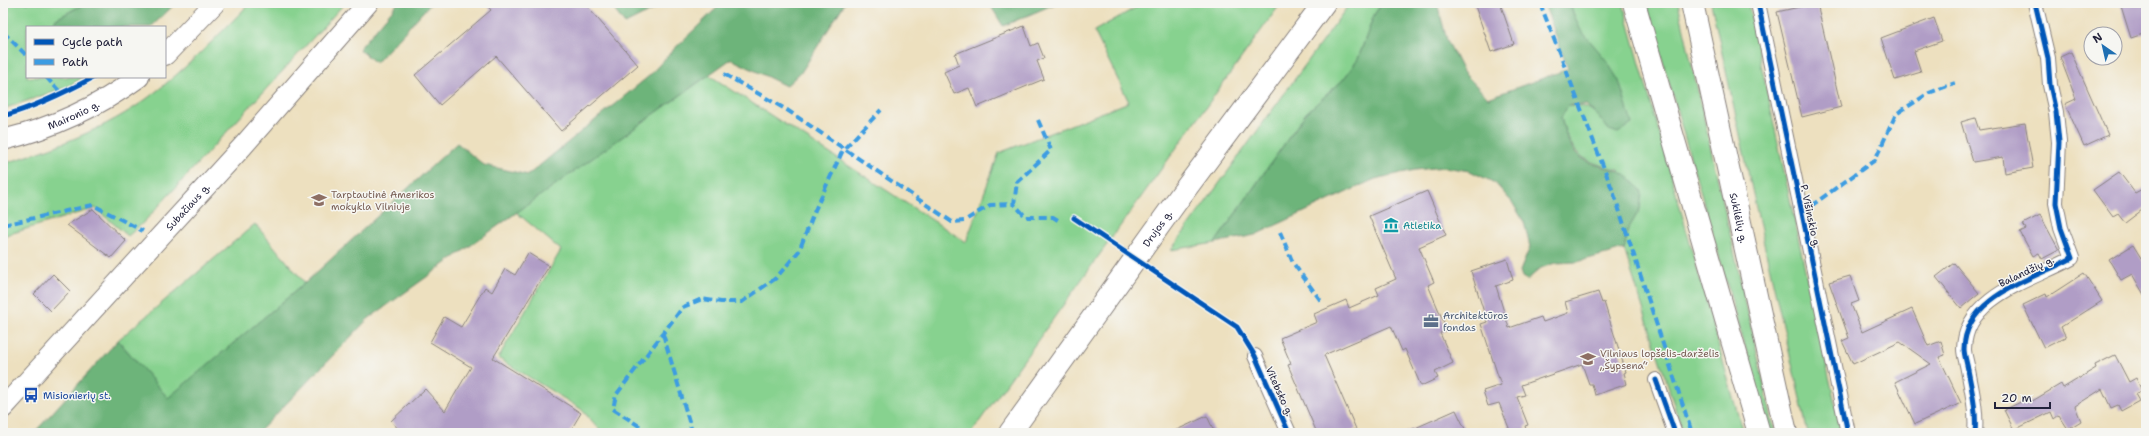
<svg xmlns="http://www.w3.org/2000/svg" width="2149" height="436" viewBox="0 0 2149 436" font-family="'Shantell Sans',sans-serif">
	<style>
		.green { fill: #87d28f; stroke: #547a65 }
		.forest { fill: #6db47a; stroke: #486b5a }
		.building { fill: #b09dc6 }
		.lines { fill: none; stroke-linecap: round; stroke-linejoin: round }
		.minor-casing { stroke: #88817d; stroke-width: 16 }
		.secondary-casing { stroke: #88817d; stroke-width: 22 }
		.primary-casing { stroke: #88817d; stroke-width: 24 }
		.minor { stroke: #fff; stroke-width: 14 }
		.secondary { stroke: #fff; stroke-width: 20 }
		.primary { stroke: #fff; stroke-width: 22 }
		.quiet { stroke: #3c9ce2; stroke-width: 4; stroke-dasharray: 8 4; stroke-linecap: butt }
		.cycleway-casing { stroke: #f6f6f2; stroke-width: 8 }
		.cycleway { stroke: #0057b8; stroke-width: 5 }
		.labels { text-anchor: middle; stroke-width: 3; stroke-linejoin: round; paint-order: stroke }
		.street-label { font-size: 10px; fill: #22223b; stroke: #f6f6f2 }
		.education-label { font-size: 10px; fill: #785e54; stroke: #f6f6f2; text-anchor: start }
		.culture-label { font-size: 10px; fill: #0d838f; stroke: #f6f6f2; text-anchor: start }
		.service-label { font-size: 10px; fill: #4e5e75; stroke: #f6f6f2; text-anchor: start }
		.transit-label { font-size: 10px; fill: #164399; stroke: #f6f6f2; text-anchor: start }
	</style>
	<rect width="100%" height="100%" fill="#f6f6f2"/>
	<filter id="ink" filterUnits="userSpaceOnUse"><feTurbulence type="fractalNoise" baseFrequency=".025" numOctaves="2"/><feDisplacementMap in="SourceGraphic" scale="8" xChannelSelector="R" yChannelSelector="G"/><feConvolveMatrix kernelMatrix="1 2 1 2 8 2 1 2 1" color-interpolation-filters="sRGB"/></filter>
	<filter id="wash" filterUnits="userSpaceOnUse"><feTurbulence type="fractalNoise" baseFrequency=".012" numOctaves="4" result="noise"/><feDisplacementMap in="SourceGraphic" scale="16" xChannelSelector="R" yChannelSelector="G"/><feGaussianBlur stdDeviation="0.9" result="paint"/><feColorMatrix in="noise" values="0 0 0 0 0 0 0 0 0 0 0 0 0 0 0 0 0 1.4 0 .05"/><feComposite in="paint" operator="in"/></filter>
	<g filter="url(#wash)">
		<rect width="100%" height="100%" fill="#ede0bf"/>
		<path class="green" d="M3 3H86L56 19 52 27H27V77H84L67 87 3 109V77L7 72 3 59Z
			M250 3H345L144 222 128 236 95 208 3 236V164C53 148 107 129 149 97 186 69 218 36 250 3Z
			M1144 3H1281L971 433H603L581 409 498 358 561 250 516 212 709 75 966 242 999 153 1129 102 1094 31Z
			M1350 3H1382L1374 15 1358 59 1343 80 1306 113 1215 243 1171 250Z
			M1569 3H1623L1743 433H1683L1624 249 1629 227 1640 209 1619 170C1582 161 1572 157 1561 118L1568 105C1592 106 1595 111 1609 130L1591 44 1580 29Z
			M1646 3H1678L1775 433H1770Z
			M1711 3H1748L1815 316 1842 433H1808L1764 244Z
			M255 224 305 283 168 399 118 340Z"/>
		<path class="forest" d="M86 3H176L151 27H52L56 19Z
			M398 3H431L376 63 359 49Z
			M609 3H658L655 9 625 24Z
			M722 3H845L802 71 786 86 731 59 368 319 258 433H34L118 340 168 398 305 283 457 143 484 165 528 175 649 76 671 52Z
			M989 3H1057L1003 26Z
			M1382 3H1437L1447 40 1463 72 1488 98 1568 69 1544 3H1569L1580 29 1606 60 1619 81 1632 124 1618 133 1609 130 1599 117 1586 105H1568L1561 118C1564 130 1568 145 1577 154 1599 174 1620 160 1642 192L1640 209 1629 228 1624 249 1577 262 1555 263 1541 268 1527 280 1522 277 1520 271 1530 247 1524 222 1512 202 1495 183 1470 171 1444 167 1415 170 1375 179 1255 235 1215 243 1306 113 1343 80 1358 59 1374 15Z"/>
		<g id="blocks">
			<path class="building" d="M485 3H584L638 65 561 131 496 56 440 105 415 75 491 10Z
				M1474 3H1500L1514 44 1491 52Z
				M1817 3 1841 107 1802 117 1777 12Z
				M2120 3H2146V33L2131 38Z
				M1934 18 1942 41 1914 51 1921 72 1895 80 1881 38Z
				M1024 26 1031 46 1038 43 1044 58 1037 61 1044 79 977 107 969 88 954 94 944 72 959 65 955 54Z
				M2071 52 2108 135 2084 146 2065 104 2076 99 2060 57Z
				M1975 118 1979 130 2025 123 2033 168 2005 173 2003 157 1973 162 1961 122Z
				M2119 172 2135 193 2146 187V207L2125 223 2118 214 2113 217 2093 190Z
				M1427 191 1446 235 1419 247 1434 282 1428 285 1447 330 1440 333 1453 363 1435 372 1438 378 1421 386 1405 349 1402 351 1391 326 1324 355 1356 429 1346 433H1317L1288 365 1291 364 1280 338 1317 322 1314 314 1346 300 1349 308 1379 295 1376 288 1396 279 1369 216Z
				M93 209 126 241 111 258 67 225Z
				M2040 215 2059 250 2042 259 2039 253 2033 256 2020 232 2026 229 2023 224Z
				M2133 245 2146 266V298L2132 274 2121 280 2109 260Z
				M528 253 549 266 493 358 581 413 569 433H402L391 421 425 389 445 411 471 367 430 342 444 317 461 327 485 287 492 292 505 269 515 275Z
				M1507 259 1513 280 1496 286 1509 328 1541 317 1543 322 1568 313 1565 302 1598 292 1602 303 1604 302 1613 331 1626 372 1624 373 1627 384 1595 395 1592 384H1589L1582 364 1521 385 1525 395 1517 397 1528 425 1525 426 1527 433H1511L1499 403 1488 406 1483 391 1501 385 1481 324 1487 322 1471 271Z
				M1954 263 1979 293 1961 308 1936 277Z
				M2084 273 2102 301 2061 327 2066 337 2044 348 2023 305 2046 294 2047 297Z
				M53 274 70 291 51 311 34 294Z
				M1850 276 1859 301 1851 304 1862 332 1912 309 1928 346 1941 341 1945 355 1939 357 1961 403 1915 424 1895 382 1931 364 1900 342 1853 364 1842 341 1849 338 1829 282Z
				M2115 355 2129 382 2136 378 2142 391 2135 394 2139 401 2121 411 2118 405 2111 408 2102 389 2075 406 2081 421 2068 429 2059 415 2054 419 2051 412 2014 430 2004 410 2027 399 2029 403 2061 384 2063 388 2096 368 2095 365Z
				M1456 410 1467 433H1404Z
				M1207 416 1215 433H1170Z"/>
		</g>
	</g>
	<g filter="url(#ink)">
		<use href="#blocks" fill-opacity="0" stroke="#88817d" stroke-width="1"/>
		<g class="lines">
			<g class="minor-casing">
				<path id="minor" d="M1758 3 1848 433
					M1255 356 1289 433
					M1656 380 1675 433
					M1975 433C1977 412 1972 391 1968 370 1967 363 1964 355 1964 349 1965 295 2035 279 2072 258L2061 228 2056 203 2059 142 2056 112 2050 85 2048 58 2035 3"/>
			</g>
			<g class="secondary-casing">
				<g id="secondary">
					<path d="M165 55 215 3"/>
					<path id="s1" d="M3 140C52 128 98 107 139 77"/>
					<path id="s2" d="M3 408 243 146 368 3"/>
				</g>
			</g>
			<g class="primary-casing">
				<g id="primary">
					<path d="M1634 3 1759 433"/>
					<path id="s3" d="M1692 3 1786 433"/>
					<path id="s4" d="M1010 433 1181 195 1324 3"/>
				</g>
			</g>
			<use href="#minor" class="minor"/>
			<use href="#secondary" class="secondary"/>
			<use href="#primary" class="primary"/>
			<path class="quiet" d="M1540 3 1614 194 1692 433
				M3 32 27 56
				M724 74 787 110 952 222 964 221 990 205 1014 204
				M46 77 62 94
				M1038 120 1051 150 1017 182 1014 204 1026 217H1053L1061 222
				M1801 213 1875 160 1896 114 1929 93 1955 83
				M3 225 93 205 143 231
				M1280 232 1293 263 1321 301
				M663 334 691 428 689 433
				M650 433 613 409 616 395 683 307 702 299 721 302H742L776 278 799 251 815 210 843 150 881 110"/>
			<g class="cycleway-casing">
				<path id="cycleway" d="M1758 3 1848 433
					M3 116C35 107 64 93 94 77
					M1074 218 1237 327 1255 356 1289 433
					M1656 380 1675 433
					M1975 433C1977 412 1972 391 1968 370 1967 363 1964 355 1964 349 1965 295 2035 279 2072 258L2061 228 2056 203 2059 142 2056 112 2050 85 2048 58 2035 3"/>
			</g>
			<use href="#cycleway" class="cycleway"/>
		</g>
	</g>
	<defs>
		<g id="school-bare" transform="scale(1.2)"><path d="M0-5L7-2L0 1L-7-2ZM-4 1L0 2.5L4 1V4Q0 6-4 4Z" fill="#8d6e63" stroke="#f6f6f2" stroke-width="2.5" paint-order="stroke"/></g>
		<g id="museum-bare" transform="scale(1.2)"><path d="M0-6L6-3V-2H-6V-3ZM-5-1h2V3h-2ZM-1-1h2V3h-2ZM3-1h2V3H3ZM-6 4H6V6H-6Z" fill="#0f9aa8" stroke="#f6f6f2" stroke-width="2.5" paint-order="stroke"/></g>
		<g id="office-bare" transform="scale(1.2)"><path d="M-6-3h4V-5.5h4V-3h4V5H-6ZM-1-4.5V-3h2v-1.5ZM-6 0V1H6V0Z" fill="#5c6f8a" stroke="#f6f6f2" stroke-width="2.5" paint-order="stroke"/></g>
		<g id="bus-bare" transform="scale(1.2)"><path d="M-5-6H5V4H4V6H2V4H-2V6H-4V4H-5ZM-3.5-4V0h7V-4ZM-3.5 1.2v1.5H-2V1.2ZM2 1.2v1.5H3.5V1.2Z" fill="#1a4fb4" stroke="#f6f6f2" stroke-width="2.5" paint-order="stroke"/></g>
	</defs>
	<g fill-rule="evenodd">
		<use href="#school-bare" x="319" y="200"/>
		<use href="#museum-bare" x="1391" y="225"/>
		<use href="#office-bare" x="1431" y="321"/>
		<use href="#school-bare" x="1588" y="359"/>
		<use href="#bus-bare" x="31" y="395"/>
	</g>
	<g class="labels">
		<g class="street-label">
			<text dy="4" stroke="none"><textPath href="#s1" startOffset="75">Maironio g.</textPath></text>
			<text dy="4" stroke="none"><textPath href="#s2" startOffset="273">Subačiaus g.</textPath></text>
			<text transform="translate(1811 216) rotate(78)" y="4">P. Višinskio g.</text>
			<text dy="4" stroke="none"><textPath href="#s3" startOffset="220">Sukilėlių g.</textPath></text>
			<text dy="4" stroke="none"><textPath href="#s4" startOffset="252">Drujos g.</textPath></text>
			<text transform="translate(2026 271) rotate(-25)" y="4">Balandžių g.</text>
			<text transform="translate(1280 391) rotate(66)" y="4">Vitebsko g.</text>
		</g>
		<g class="education-label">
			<text x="331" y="198">Tarptautinė Amerikos<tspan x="331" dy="12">mokykla Vilniuje</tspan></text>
			<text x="1600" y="357">Vilniaus lopšelis-darželis<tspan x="1600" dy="12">„Šypsena“</tspan></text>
		</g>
		<g class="culture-label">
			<text x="1403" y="229">Atletika</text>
		</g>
		<g class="service-label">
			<text x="1443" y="319">Architektūros<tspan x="1443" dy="12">fondas</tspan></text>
		</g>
		<g class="transit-label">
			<text x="43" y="399">Misionierių st.</text>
		</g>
	</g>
	<rect width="2149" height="436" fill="none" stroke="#f6f6f2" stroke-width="16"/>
	<rect x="26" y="26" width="140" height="52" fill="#f6f6f2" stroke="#a1a1a9"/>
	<rect x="34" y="39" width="20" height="6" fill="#0057b8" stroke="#a1a1a9"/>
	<text x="62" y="46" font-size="12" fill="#22223b">Cycle path</text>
	<rect x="34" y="59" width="20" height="6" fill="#3c9ce2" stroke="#a1a1a9"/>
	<text x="62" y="66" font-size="12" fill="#22223b">Path</text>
	<g transform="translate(2103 46) rotate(326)"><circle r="19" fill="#f6f6f2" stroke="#a1a1a9"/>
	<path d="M0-3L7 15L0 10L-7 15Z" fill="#1f6fb2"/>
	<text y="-6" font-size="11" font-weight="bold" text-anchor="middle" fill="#22223b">N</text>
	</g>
	<path d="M1995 402v6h55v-6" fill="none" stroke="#22223b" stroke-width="2"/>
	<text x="2001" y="402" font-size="12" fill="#22223b" stroke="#f6f6f2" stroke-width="3" paint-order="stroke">20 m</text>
</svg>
